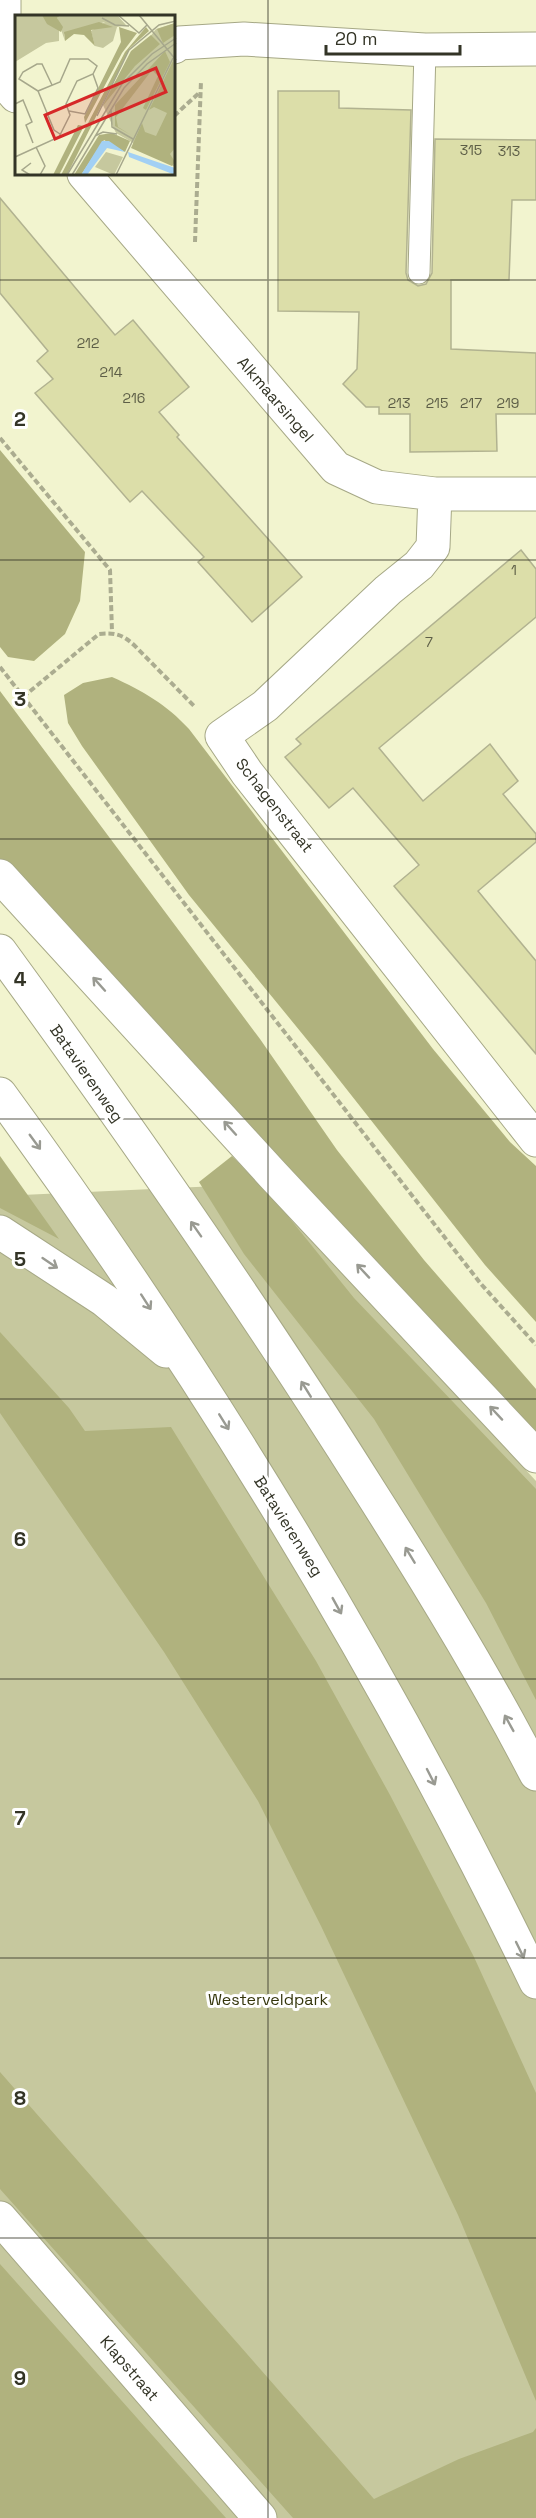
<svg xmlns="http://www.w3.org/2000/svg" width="536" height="2518" viewBox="0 0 536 2518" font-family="'Space Grotesk',sans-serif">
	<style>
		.green { fill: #c6c89e }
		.forest { fill: #b0b27e }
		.building { fill: #dcdea9; stroke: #b1b290; stroke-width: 1.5 }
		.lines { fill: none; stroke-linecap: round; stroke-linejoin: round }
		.lane-casing { stroke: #a6a886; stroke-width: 23 }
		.street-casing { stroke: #a6a886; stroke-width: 35 }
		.secondary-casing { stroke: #a6a886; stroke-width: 35 }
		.path { stroke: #abac90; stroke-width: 4; stroke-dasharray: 6 3; stroke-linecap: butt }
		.lane { stroke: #fff; stroke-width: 21 }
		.street { stroke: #fff; stroke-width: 33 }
		.secondary { stroke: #fff; stroke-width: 33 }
		.oneway { stroke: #999a92 }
		.grid { fill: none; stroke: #333426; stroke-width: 1.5; stroke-opacity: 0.55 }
		.labels { text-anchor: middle; stroke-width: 6; stroke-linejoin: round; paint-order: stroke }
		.number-label { font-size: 14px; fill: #5d5e47 }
		.street-label { font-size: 16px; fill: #333426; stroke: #fff }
		.park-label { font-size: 16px; fill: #35360c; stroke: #fff }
		.inset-road { fill: none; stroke: #a6a78b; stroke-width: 1.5 }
		.view { fill: #d62828; fill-opacity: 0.15; stroke: #d62828; stroke-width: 3 }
		.inset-edge { fill: none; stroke: #333426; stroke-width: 3 }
		.grid-label { font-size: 20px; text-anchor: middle; font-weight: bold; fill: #333426; stroke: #fff; stroke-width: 6; stroke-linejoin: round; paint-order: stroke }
	</style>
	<rect width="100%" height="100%" fill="#f2f4cf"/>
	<path class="green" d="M260 1184 536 1481V2518H0V1196Z"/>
	<path class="forest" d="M0 450 85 552 80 601 65 634 34 661 8 657 0 647Z
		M112 677C143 691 166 704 189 729L433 1049 510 1142 536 1166V1322L485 1265 322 1058 189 895 82 746 68 723 64 695 83 683Z
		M0 691 260 1039 337 1150 424 1260 536 1389V1447L0 864Z
		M0 1156 59 1239 0 1208Z
		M232 1156 279 1205 354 1298 536 1489V1700L486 1603 374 1419 244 1254 199 1182Z
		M0 1332 69 1408 85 1431 171 1427 316 1661 390 1795 474 1957 536 2093V2401L458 2215 321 1926 258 1801 164 1652 0 1413Z
		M0 2072 374 2499 459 2459 533 2432 536 2428V2518H293L0 2189Z
		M0 2264 226 2518H0Z"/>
	<path class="building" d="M278 91H339V108L411 110 406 273 408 280 418 286 426 284 432 273 435 139 536 140V200H512L509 280H451V349L536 353V414H496L497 451 410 452V414H379V407H366L343 384 357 369 359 312 278 311Z
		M0 198 115 335 133 320 189 387 159 412 179 435 177 437 302 577 252 622 198 562 204 557 142 491 130 502 35 393 53 379 37 361 48 351 0 293Z
		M521 550 536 569V617L379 748 423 801 490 744 518 781 503 794 536 834V842L478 891 536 961V1054L394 886 419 865 353 788 329 808 285 757 301 744 296 739Z"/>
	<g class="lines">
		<g class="lane-casing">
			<path id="lane" d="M419 273 425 50"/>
		</g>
		<g class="street-casing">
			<path id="street" d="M4 0V82L16 96
				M174 47 179 43 244 39 425 50 536 49
				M84 174 336 468 377 487 435 494H536
				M435 494 433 547 419 565 388 590 265 706 222 736 247 773 536 1140"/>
		</g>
		<g class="secondary-casing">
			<path id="secondary" d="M0 876 273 1175 536 1456
				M0 951C127 1125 251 1302 366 1485 426 1579 485 1675 536 1774
				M0 1094C205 1374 385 1670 536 1982
				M0 1232 104 1300 166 1351
				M0 2218 260 2518"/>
		</g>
		<path class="path" d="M174 116 200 92
			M195 242 201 81
			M0 438 110 570 112 632
			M0 667 481 1284 536 1345
			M23 697 99 634C115 632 123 635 134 645L195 707"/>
		<use href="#lane" class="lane"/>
		<use href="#street" class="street"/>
		<use href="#secondary" class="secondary"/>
	</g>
	<defs><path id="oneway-shaft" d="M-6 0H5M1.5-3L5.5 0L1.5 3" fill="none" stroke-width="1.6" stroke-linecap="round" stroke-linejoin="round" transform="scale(1.5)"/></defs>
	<g class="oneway">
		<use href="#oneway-shaft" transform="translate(99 984) rotate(-132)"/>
		<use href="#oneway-shaft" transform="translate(230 1128) rotate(-132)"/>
		<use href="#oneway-shaft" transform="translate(35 1142) rotate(54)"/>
		<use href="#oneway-shaft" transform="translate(196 1229) rotate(-125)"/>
		<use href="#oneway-shaft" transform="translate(50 1263) rotate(34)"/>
		<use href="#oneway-shaft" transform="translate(363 1271) rotate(-133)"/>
		<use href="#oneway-shaft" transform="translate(146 1302) rotate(57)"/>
		<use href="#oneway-shaft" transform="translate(306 1389) rotate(-122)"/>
		<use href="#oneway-shaft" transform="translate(496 1413) rotate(-133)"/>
		<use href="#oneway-shaft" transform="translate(224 1422) rotate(58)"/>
		<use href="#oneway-shaft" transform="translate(410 1555) rotate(-121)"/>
		<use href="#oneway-shaft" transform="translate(337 1606) rotate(61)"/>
		<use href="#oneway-shaft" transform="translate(509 1723) rotate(-119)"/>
		<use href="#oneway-shaft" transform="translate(431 1777) rotate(63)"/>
		<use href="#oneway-shaft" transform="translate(520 1950) rotate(64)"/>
	</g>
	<path class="grid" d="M268 0V2518M0 280H536M0 560H536M0 839H536M0 1119H536M0 1399H536M0 1679H536M0 1958H536M0 2238H536"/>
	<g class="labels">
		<g class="number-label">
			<text x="471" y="155">315</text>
			<text x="509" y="156">313</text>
			<text x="88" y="348">212</text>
			<text x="111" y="377">214</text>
			<text x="134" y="403">216</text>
			<text x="399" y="408">213</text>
			<text x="437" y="408">215</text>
			<text x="471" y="408">217</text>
			<text x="508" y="408">219</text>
			<text x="514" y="575">1</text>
			<text x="429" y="647">7</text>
		</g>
		<g class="street-label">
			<text transform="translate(276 399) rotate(49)" y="6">Alkmaarsingel</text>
			<text transform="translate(275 805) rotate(52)" y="6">Schagenstraat</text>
			<text transform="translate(87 1073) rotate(55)" y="6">Batavierenweg</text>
			<text transform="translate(289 1526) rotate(58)" y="6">Batavierenweg</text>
			<text transform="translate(130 2368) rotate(49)" y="6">Klapstraat</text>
		</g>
		<g class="park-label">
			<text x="268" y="2005">Westerveldpark</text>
		</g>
	</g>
	<g transform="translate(15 15)">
		<rect width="160" height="160" fill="#f2f4cf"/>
		<path d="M0 0H31L44 12V26L31 28 0 47ZM46 0H102L111 10 102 12 98 26 88 33 80 31 76 16 90 7 49 19 50 26 42 3ZM160 8V152L101 118 88 90 96 72 141 14ZM91 137 108 142 99 160 80 152Z" fill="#c6c89e"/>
		<path d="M27 0H46L42 3 48 12 46 17 32 9ZM84 7 98 12 76 15 80 31 69 20 59 19 50 26 49 17ZM160 8V20L148 28 142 14ZM104 12 122 18 107 38 70 108 69 102 106 27ZM131 12 134 16 115 33 52 160H46L110 37ZM136 20 145 29 120 51 87 92 116 36ZM150 36 155 47 131 95 128 93 143 61 137 55 101 102 103 112 116 120 100 111V90ZM158 46 160 133 155 139 160 147 157 151 116 133 127 108 130 117 141 121 152 98 139 92 134 95ZM63 110 69 111 44 160H38ZM97 118 115 126 110 137 89 125 66 160H59L84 120Z" fill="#b0b27e"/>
		<path d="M87 126H94L110 137 92 133 72 160H66ZM113 137 160 153V160L114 142Z" fill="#a2d0f4"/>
		<path class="inset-road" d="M103 0 124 18 132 10M124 0 161 45M87 3 100 10 114 11M23 76 4 64 8 57 22 49H27L37 70M0 89 8 85 17 107 11 110 18 128M96 94 97 112 118 124M54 96 70 99 83 73 78 59M82 101 114 35 144 10 161 6M80 121 88 117 102 119M21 132 30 151 25 160M0 142 44 122 55 100 51 89 62 66 78 59 82 51 73 44H55L45 67 23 76 39 115 45 119M15 160 7 155 16 148M52 160 107 69 137 39 161 23M57 160 109 73 132 49 161 28M101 160 158 43"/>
		<path class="view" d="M141 53 151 77 40 124 30 100Z"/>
		<rect width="160" height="160" class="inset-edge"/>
	</g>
	<g class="grid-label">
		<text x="20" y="426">2</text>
		<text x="20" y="706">3</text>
		<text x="20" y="986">4</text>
		<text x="20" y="1266">5</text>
		<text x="20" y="1546">6</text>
		<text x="20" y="1825">7</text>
		<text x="20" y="2105">8</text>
		<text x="20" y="2385">9</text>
	</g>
	<path d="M326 45v9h134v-9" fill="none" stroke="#333426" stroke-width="3"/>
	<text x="335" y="45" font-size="18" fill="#333426" stroke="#ffffff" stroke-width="4.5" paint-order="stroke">20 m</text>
</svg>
